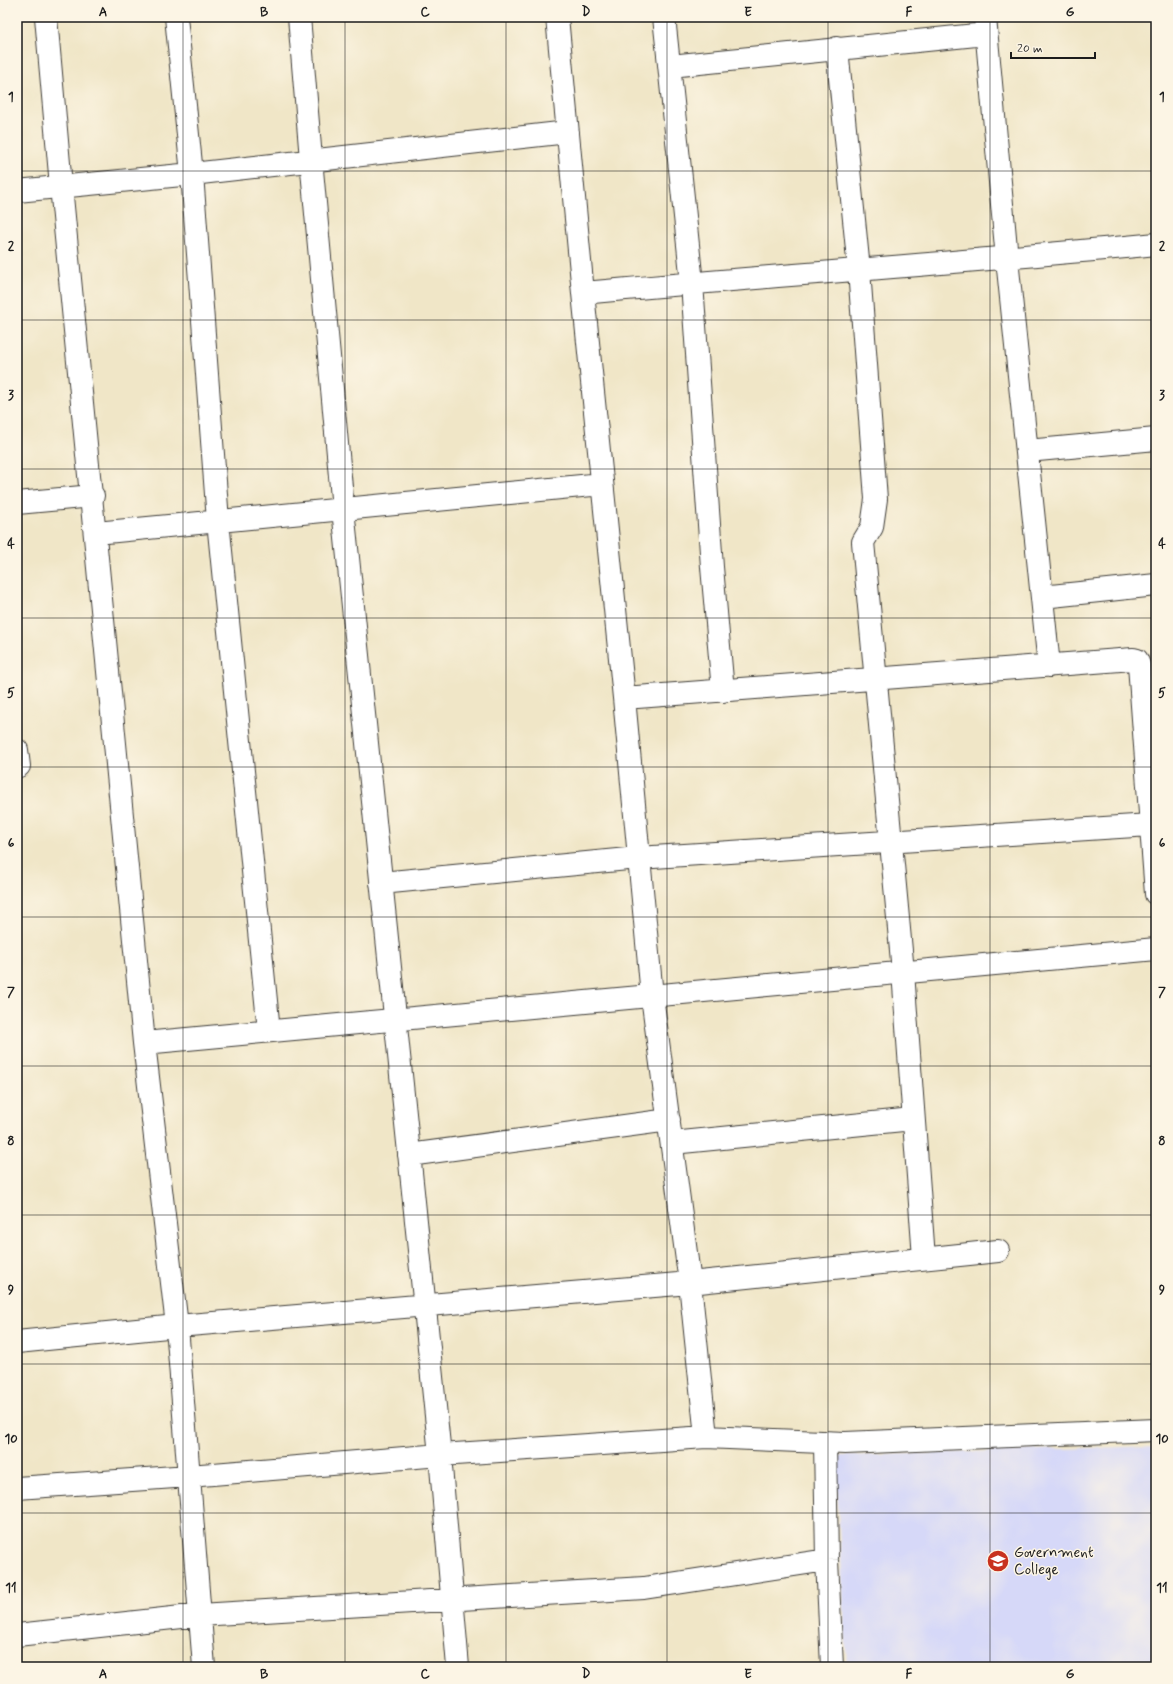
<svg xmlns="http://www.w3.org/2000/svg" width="1173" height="1684" viewBox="0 0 1173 1684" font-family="Mynerve,sans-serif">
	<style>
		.built { fill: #d6d8f8 }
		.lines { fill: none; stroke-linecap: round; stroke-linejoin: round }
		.minor-casing { stroke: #3c3a36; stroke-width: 24 }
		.tertiary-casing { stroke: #3c3a36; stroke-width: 24 }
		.minor { stroke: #fff; stroke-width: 22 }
		.tertiary { stroke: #fff; stroke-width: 22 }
		.grid { fill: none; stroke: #1c1c1c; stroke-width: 1; stroke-opacity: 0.55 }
		.labels { text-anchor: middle; stroke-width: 3; stroke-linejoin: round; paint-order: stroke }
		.poi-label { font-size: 15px; fill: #1c1c1c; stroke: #fcf5e5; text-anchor: start }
		.neatline { fill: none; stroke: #1c1c1c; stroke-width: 1.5 }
		.grid-label { font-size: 13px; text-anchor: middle; font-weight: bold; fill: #1c1c1c }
	</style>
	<rect width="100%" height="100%" fill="#fcf5e5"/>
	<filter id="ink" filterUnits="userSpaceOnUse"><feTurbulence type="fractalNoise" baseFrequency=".025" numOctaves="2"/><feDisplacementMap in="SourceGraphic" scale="8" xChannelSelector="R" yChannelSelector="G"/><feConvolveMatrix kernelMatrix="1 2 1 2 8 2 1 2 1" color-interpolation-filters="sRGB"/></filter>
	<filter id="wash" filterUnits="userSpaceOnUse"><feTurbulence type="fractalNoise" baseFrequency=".012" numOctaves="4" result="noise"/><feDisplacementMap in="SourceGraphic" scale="16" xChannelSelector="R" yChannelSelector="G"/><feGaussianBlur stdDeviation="0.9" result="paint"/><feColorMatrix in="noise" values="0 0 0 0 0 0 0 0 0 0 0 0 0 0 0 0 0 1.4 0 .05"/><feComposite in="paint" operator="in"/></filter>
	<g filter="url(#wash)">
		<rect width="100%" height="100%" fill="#f0e6c7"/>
		<path class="built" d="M1156 1446V1667H847L835 1456Z"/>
	</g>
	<g filter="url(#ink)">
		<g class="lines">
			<g class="minor-casing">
				<path id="minor" d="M176 17 192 174 218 521 269 1031
					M299 17 311 159 343 509 440 1455 458 1667
					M557 17 583 293 624 698 652 996 690 1283 706 1437
					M664 17 692 283 712 567 723 691
					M985 17 1007 259 1049 666
					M837 48 859 270 876 499 872 527 863 542 903 972 924 1258
					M670 66 986 34
					M17 191 192 174 568 132
					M583 293C774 275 965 263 1156 244
					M1027 451 1156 439
					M17 503 93 496
					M96 533 602 484
					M1042 597 1156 585
					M624 698 1133 659 1137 660 1139 665 1156 894
					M17 750 19 766
					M381 883 638 858 1150 825
					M672 1143 913 1119
					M409 1155 669 1120
					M177 1326 204 1667
					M17 1342 177 1326 690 1283 998 1251
					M825 1442 827 1560 832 1667
					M17 1488 189 1476 440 1455 706 1437 845 1443 1156 1430
					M17 1635 200 1615 644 1588 827 1560"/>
			</g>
			<g class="tertiary-casing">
				<path id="tertiary" d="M46 17 61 186 144 1043 177 1326
					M144 1043 1156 949"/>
			</g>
			<use href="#minor" class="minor"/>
			<use href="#tertiary" class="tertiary"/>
		</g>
	</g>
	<path class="grid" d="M183 17V1667M345 17V1667M506 17V1667M667 17V1667M828 17V1667M990 17V1667M17 171H1156M17 320H1156M17 469H1156M17 618H1156M17 767H1156M17 917H1156M17 1066H1156M17 1215H1156M17 1364H1156M17 1513H1156"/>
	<defs>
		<g id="university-disc" transform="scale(1.15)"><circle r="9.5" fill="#c8321e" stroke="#fcf5e5"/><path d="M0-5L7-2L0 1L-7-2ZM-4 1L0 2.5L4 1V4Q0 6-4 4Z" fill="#fff"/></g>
	</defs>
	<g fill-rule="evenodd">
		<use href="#university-disc" x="998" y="1561"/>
	</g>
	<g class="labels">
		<g class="poi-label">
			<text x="1014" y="1557">Government<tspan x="1014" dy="17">College</tspan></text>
		</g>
	</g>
	<rect width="1173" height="1684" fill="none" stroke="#fcf5e5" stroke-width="44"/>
	<path d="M1011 52v6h84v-6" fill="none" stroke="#1c1c1c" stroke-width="2"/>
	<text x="1017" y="52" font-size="12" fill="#1c1c1c" stroke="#fcf5e5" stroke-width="3" paint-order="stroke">20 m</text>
	<rect x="22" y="22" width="1129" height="1640" class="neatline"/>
	<g class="grid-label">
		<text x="103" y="16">A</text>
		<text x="264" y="16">B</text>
		<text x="425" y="16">C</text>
		<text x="586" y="16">D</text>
		<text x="748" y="16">E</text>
		<text x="909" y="16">F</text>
		<text x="1070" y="16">G</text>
		<text x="11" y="101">1</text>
		<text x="1162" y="101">1</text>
		<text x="11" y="250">2</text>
		<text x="1162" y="250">2</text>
		<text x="11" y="399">3</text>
		<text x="1162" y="399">3</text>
		<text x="11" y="548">4</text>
		<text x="1162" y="548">4</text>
		<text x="11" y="697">5</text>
		<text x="1162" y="697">5</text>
		<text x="11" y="847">6</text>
		<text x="1162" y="847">6</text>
		<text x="11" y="996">7</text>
		<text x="1162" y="996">7</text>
		<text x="11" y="1145">8</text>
		<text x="1162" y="1145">8</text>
		<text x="11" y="1294">9</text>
		<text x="1162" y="1294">9</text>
		<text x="11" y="1443">10</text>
		<text x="1162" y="1443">10</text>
		<text x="11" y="1592">11</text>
		<text x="1162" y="1592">11</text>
		<text x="103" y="1678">A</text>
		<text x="264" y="1678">B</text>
		<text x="425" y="1678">C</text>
		<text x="586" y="1678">D</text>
		<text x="748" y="1678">E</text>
		<text x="909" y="1678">F</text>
		<text x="1070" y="1678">G</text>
	</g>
</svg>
